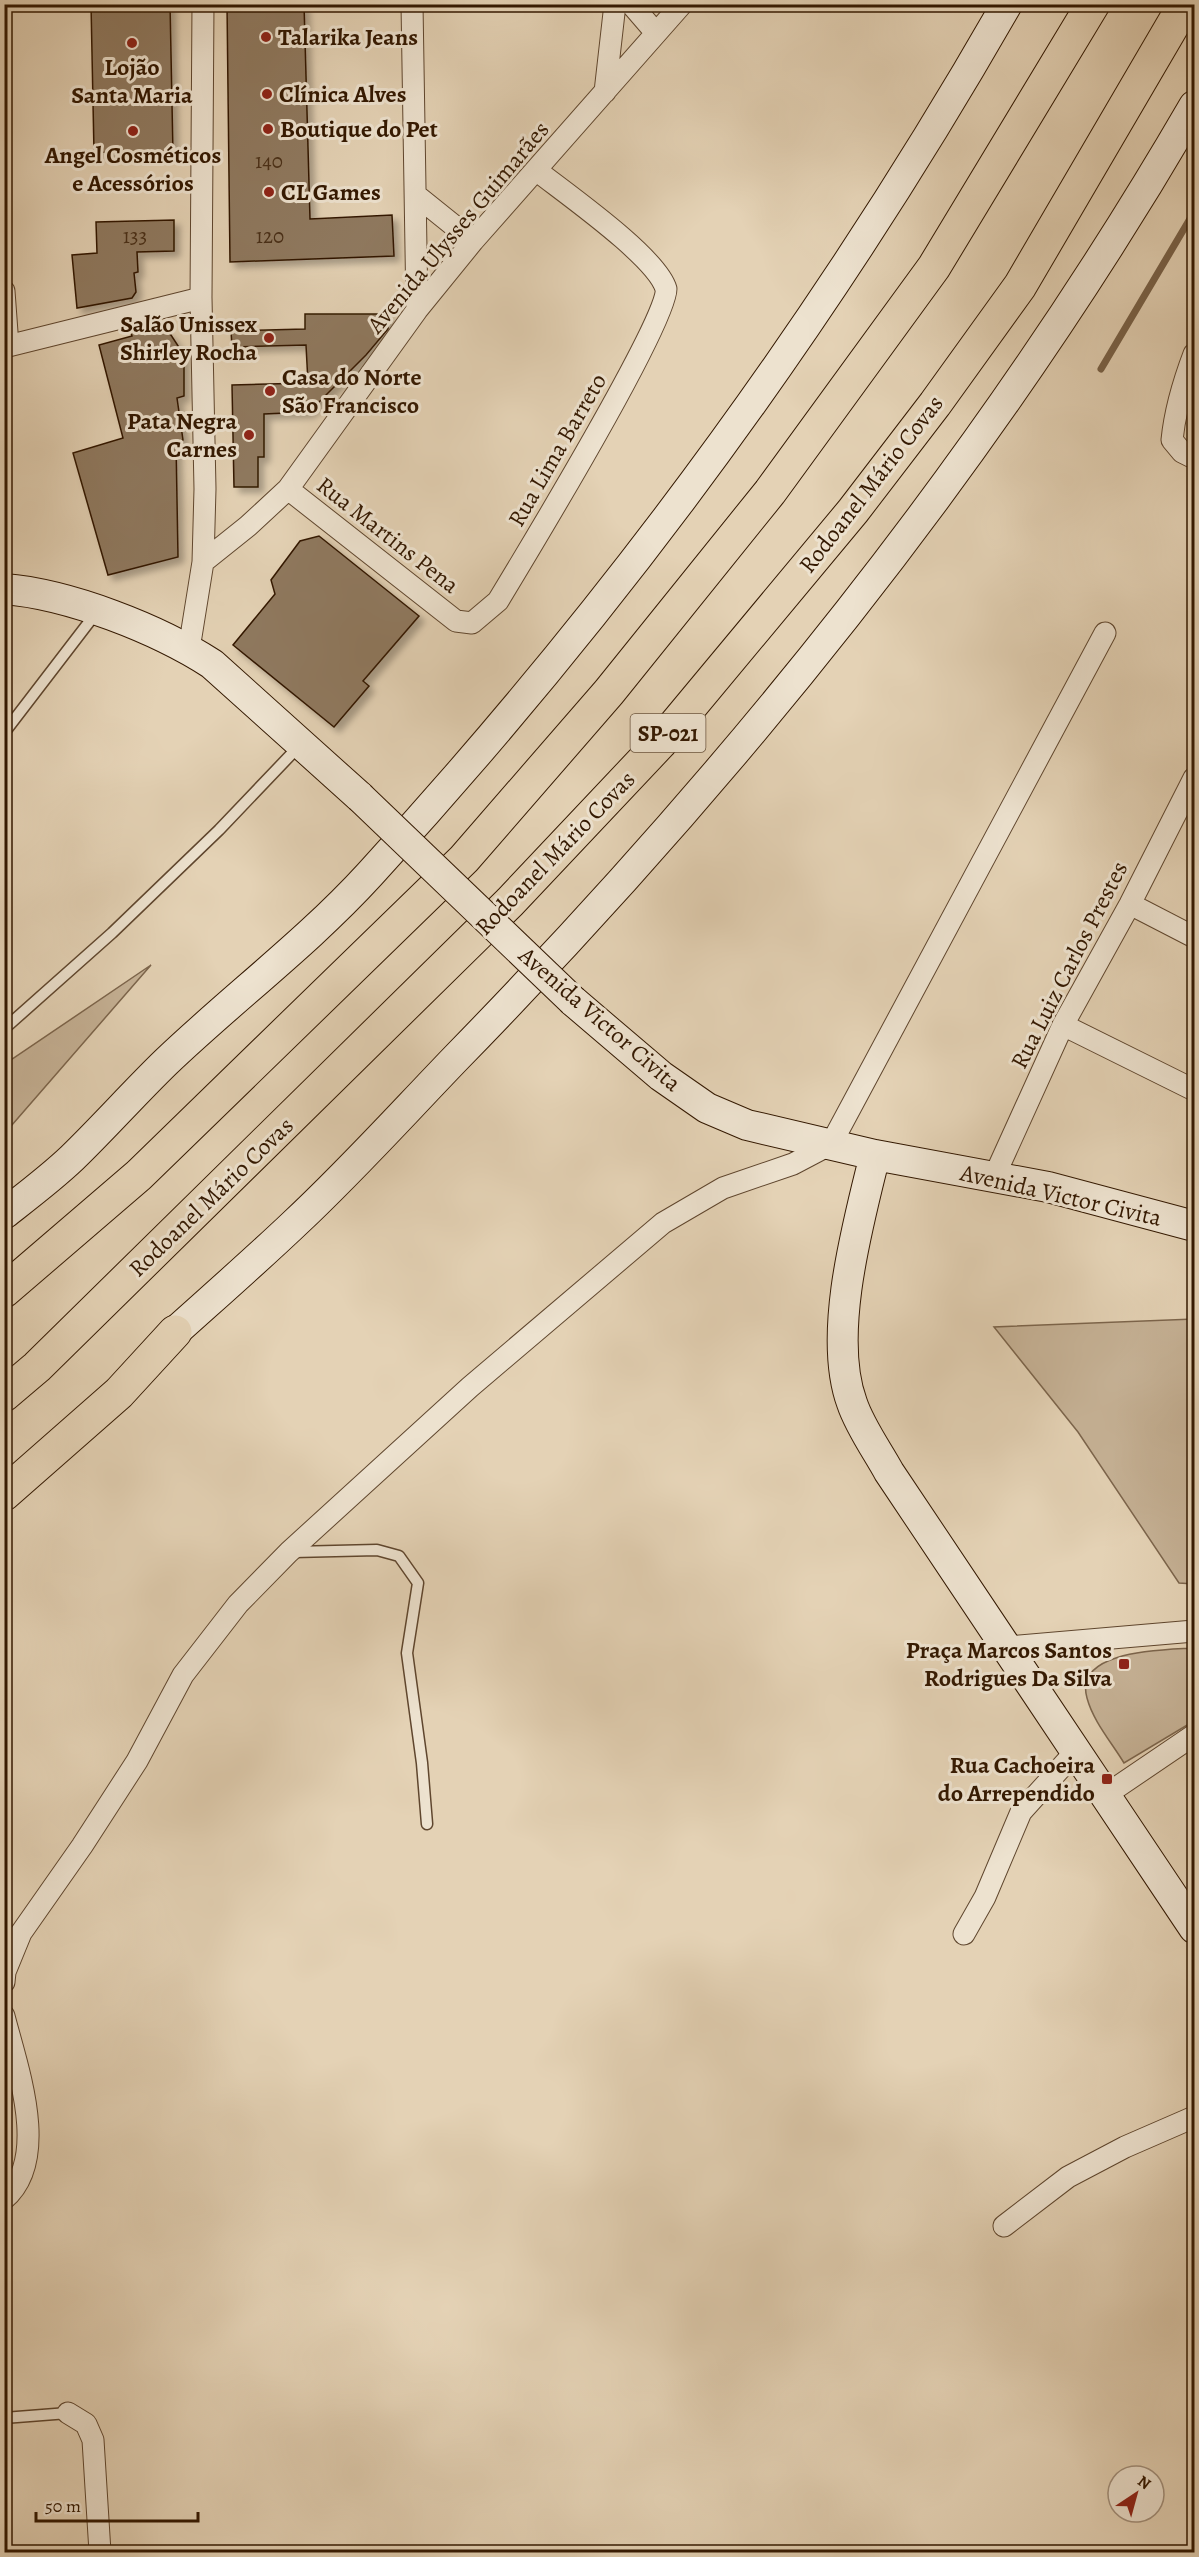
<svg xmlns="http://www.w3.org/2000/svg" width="1199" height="2557" viewBox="0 0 1199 2557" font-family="Alegreya,serif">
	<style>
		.green { fill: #c6b296; stroke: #7c654c; stroke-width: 1.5 }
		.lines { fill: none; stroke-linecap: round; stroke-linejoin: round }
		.stream { stroke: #796248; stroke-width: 7 }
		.building { fill: #8f795f; stroke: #331801; stroke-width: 1.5; filter: url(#shadow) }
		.lane-casing { stroke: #5f462e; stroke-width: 13 }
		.street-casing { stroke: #5f462e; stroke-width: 23 }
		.secondary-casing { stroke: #331801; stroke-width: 32 }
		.highway-casing { stroke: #331801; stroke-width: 35 }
		.lane { stroke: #ede2cf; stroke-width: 10 }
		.street { stroke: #ede2cf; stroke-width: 21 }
		.secondary { stroke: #ede2cf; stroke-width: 30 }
		.highway { stroke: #e4d2b5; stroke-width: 33 }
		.secondary-bridge-casing { stroke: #331801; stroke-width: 32; stroke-linecap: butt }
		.secondary-bridge { stroke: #ede2cf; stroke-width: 30 }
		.poi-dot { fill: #8f2418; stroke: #ede2cf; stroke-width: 2 }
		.labels { text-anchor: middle; stroke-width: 6; stroke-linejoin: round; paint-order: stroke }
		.number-label { font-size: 21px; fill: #4a3018 }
		.shield { fill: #ede2cf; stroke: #6b553f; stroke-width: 1.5 }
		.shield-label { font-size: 22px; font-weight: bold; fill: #331801 }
		.poi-label { font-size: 24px; font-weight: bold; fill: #331801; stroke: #ede2cf; text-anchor: start }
		.street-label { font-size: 24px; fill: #331801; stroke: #ede2cf }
	</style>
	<defs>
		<filter id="shadow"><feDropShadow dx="5.5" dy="5.5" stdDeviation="3" flood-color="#0004"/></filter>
	</defs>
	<rect width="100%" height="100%" fill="#e4d2b5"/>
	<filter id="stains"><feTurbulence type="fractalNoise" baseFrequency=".00333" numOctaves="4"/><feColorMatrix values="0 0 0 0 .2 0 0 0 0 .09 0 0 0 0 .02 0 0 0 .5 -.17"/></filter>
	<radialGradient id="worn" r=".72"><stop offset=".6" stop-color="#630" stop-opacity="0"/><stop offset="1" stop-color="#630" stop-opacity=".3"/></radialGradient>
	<path class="green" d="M151 965 5 1133V1064Z
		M1194 1319V1584L1179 1583 1078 1432 994 1327Z
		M1194 1648V1721L1124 1763C1112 1743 1093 1721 1087 1698 1073 1649 1166 1650 1194 1648Z"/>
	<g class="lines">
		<path class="stream" d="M1101 369 1194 212"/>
	</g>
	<path class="building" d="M91 4H170L173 154 94 152Z
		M227 4H304L310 219 392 215 394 256 230 262Z
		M174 220V251L137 252 138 272 134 273 136 292 132 298 77 308 72 255 97 253 96 222Z
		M305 314H389L388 329 366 355 309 412 264 414V457H258V487H234L232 385 308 383 306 345 232 347 231 331 305 329Z
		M141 330H163L171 335 184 355V396L177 398 183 440 176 442 178 557 108 575 73 453 123 438 99 345 132 336 131 333Z
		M319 536 419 616 363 681 369 686 334 727 233 645 275 594 271 580 300 541Z"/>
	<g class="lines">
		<g class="lane-casing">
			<path id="lane" d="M4 733 96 613
				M4 1029 112 933 219 830 301 744
				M293 1552 377 1550 399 1556 418 1583 407 1653 422 1763 427 1824
				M4 2418 68 2413"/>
		</g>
		<g class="street-casing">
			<path id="street" d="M412 4 417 310
				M631 4 656 33
				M605 92 615 4
				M417 196 473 241
				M4 291 8 346
				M4 347 201 298
				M1194 354C1183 383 1175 410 1172 440L1182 452 1194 458
				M288 489 456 621 472 623 498 601C521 563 672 314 666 289 657 257 565 193 536 170
				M203 562 248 526 288 489 417 310 473 241 682 4
				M189 649 203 562 205 489 201 298 203 4
				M1130 904 1194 937
				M1063 1025 1194 1090
				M994 1177 1063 1025 1130 904 1194 778
				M1008 1647 1194 1631
				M1107 1794 1194 1735
				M964 1934 985 1897 1021 1812 1076 1751
				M4 1982 5 1972 21 1933 82 1846 137 1761 183 1675 238 1604 289 1552 470 1387 663 1223 723 1188 793 1164 831 1144 1105 633
				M4 2016C17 2067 51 2159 4 2199
				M1004 2226 1068 2177 1125 2147 1194 2117
				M68 2413 86 2424 93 2440 100 2552"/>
		</g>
		<g class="secondary-casing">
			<path id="secondary" d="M4 589C69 594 158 629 212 664L360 797
				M573 1001 661 1076 707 1108 747 1125 875 1155 1048 1187 1194 1226
				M875 1155C858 1224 827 1335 852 1403 860 1427 877 1450 889 1472L1194 1928
				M4 1214C27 1196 51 1178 72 1158 104 1127 134 1093 166 1062 233 998 308 942 370 874 614 608 828 317 1007 4
				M175 1332C215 1296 255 1261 294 1224 351 1171 403 1113 457 1057 738 769 992 454 1194 106"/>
		</g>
		<g class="highway-casing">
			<path id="highway" d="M4 1291 139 1175 464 859 609 692 770 492 934 267 1093 4
				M4 1395 37 1367 510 902 660 743 853 511 935 404 1020 286 1185 4
				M4 1494 119 1393 175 1332"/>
		</g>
		<use href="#lane" class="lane"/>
		<use href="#street" class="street"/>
		<use href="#secondary" class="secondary"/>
		<use href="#highway" class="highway"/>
		<g class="secondary-bridge-casing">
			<path id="secondary-bridge" d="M360 797 573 1001"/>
		</g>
		<use href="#secondary-bridge" class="secondary-bridge"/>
	</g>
	<g class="poi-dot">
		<circle cx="266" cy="37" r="6"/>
		<circle cx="132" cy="43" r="6"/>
		<circle cx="267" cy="94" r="6"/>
		<circle cx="268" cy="129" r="6"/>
		<circle cx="133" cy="131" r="6"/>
		<circle cx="269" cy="192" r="6"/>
		<circle cx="269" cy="338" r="6"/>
		<circle cx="270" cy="391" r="6"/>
		<circle cx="249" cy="435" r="6"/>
		<rect x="1118" y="1658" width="12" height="12" rx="3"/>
		<rect x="1101" y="1773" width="12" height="12" rx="3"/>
	</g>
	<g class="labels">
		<g class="number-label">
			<text x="269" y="168">140</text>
			<text x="135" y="243">133</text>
			<text x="270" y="243">120</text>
		</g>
		<rect class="shield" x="630.5" y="714" width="75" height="38" rx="4.5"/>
		<g class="shield-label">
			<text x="668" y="741">SP-021</text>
		</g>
		<g class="poi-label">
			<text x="278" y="45">Talarika Jeans</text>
			<text x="132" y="75" text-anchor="middle">Lojão<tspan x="132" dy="28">Santa Maria</tspan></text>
			<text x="279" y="102">Clínica Alves</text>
			<text x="280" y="137">Boutique do Pet</text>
			<text x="133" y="163" text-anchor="middle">Angel Cosméticos<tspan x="133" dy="28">e Acessórios</tspan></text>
			<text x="281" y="200">CL Games</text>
			<text x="257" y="332" text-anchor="end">Salão Unissex<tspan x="257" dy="28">Shirley Rocha</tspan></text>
			<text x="282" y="385">Casa do Norte<tspan x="282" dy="28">São Francisco</tspan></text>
			<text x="237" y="429" text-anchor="end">Pata Negra<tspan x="237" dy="28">Carnes</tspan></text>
			<text x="1112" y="1658" text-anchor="end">Praça Marcos Santos<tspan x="1112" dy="28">Rodrigues Da Silva</tspan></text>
			<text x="1095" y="1773" text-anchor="end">Rua Cachoeira<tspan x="1095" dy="28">do Arrependido</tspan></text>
		</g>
		<g class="street-label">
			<text transform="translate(458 227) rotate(-50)" y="8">Avenida Ulysses Guimarães</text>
			<text transform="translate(557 450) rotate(-60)" y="8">Rua Lima Barreto</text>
			<text transform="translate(871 484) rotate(-52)" y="8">Rodoanel Mário Covas</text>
			<text transform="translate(388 535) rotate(38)" y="8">Rua Martins Pena</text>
			<text transform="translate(555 853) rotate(-46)" y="8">Rodoanel Mário Covas</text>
			<text transform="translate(1069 965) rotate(-63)" y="8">Rua Luiz Carlos Prestes</text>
			<text transform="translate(600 1019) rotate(41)" y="8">Avenida Victor Civita</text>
			<text transform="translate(1061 1195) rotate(13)" y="8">Avenida Victor Civita</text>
			<text transform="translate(211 1197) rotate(-44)" y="8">Rodoanel Mário Covas</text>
		</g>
	</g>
	<rect width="1199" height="2557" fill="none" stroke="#e4d2b5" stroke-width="24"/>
	<rect x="6" y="6" width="1187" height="2545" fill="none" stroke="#331801" stroke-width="3"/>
	<rect x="12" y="12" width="1175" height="2533" fill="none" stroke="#331801" stroke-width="1.5"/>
	<g transform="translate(1136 2494) rotate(36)"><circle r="28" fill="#ede2cf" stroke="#a3917d" stroke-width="1.5"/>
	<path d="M0-4.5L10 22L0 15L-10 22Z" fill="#8f2418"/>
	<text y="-9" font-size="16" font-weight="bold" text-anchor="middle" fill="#331801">N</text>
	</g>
	<path d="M36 2512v9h162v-9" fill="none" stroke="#331801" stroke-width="3"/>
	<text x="45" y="2512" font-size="18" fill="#331801" stroke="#ede2cf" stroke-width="4.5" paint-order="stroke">50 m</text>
	<rect width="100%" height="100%" filter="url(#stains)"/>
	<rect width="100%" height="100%" fill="url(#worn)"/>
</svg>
